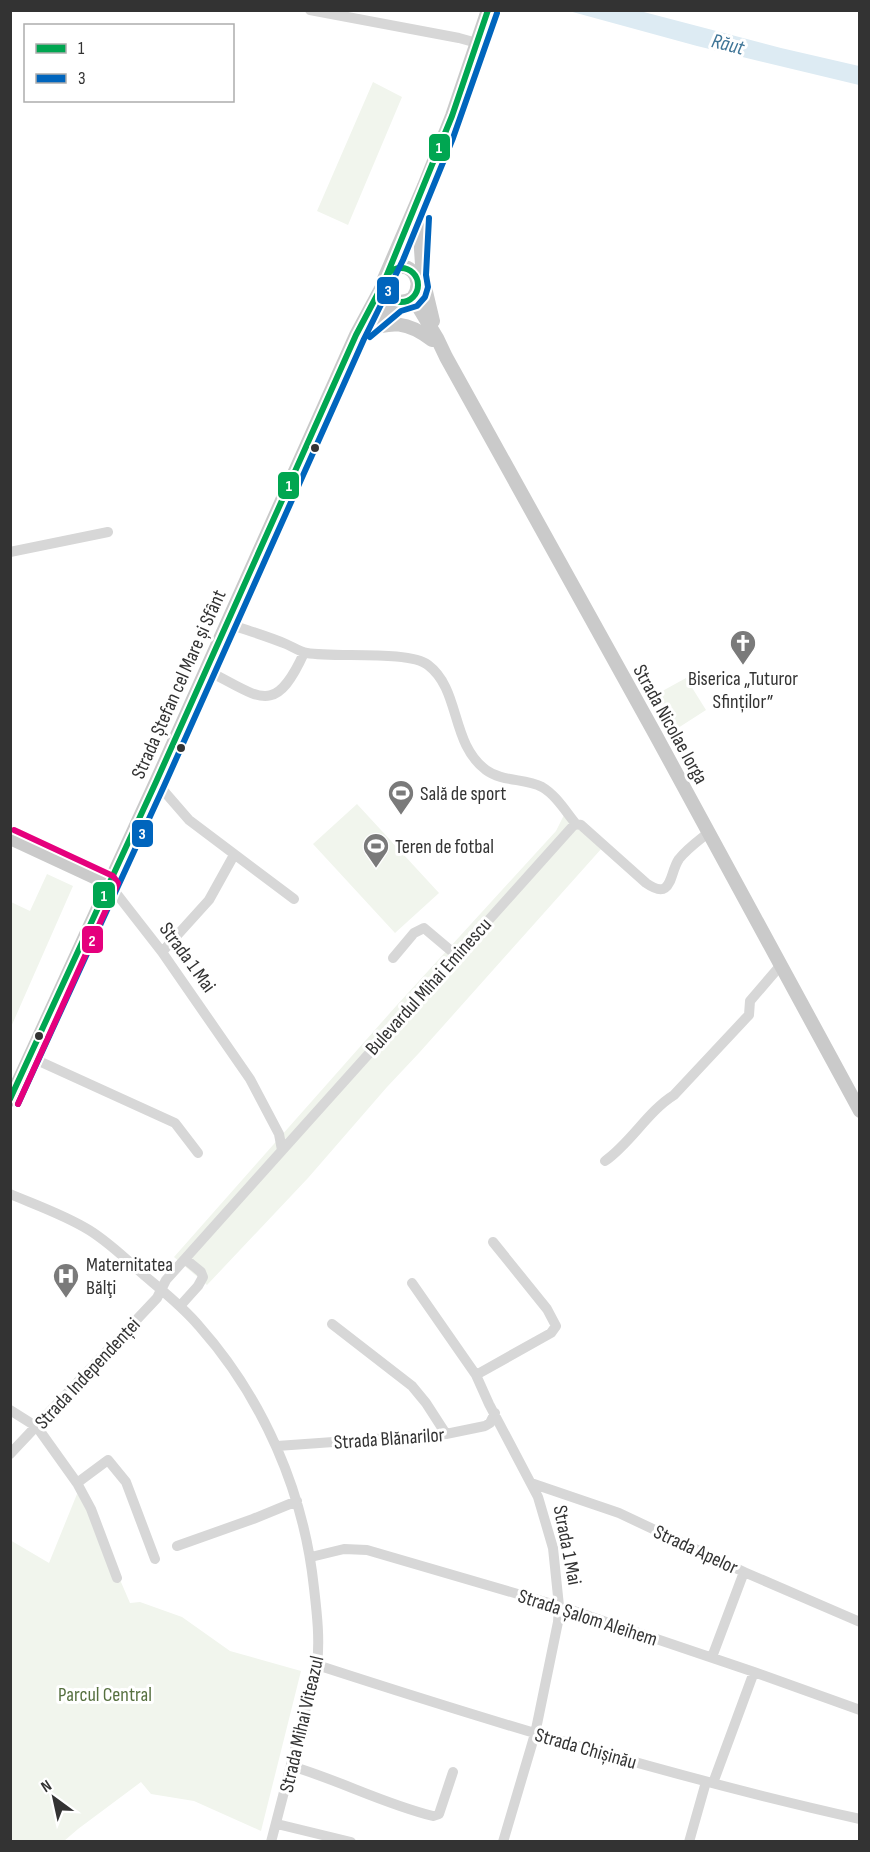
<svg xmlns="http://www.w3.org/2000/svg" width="870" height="1852" viewBox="0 0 870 1852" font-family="'Sofia Sans Condensed',sans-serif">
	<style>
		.green { fill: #f1f5ed }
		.water { fill: #ddebf3 }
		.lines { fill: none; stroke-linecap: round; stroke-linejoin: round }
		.minor { stroke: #d7d7d7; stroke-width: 10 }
		.major { stroke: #cacaca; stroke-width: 14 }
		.bus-1-casing { stroke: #fff; stroke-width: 10 }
		.bus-2-casing { stroke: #fff; stroke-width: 10 }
		.bus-3-casing { stroke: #fff; stroke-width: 10 }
		.bus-1 { stroke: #00a651; stroke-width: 6 }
		.bus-2 { stroke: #0065bd; stroke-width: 6 }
		.bus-3 { stroke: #e5007d; stroke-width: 6 }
		.bus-dot { fill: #333; stroke: #fff; stroke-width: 2 }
		.labels { text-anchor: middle; stroke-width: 6; stroke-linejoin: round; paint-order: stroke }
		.poi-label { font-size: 20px; fill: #333; stroke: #fff; text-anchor: start }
		.street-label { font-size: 20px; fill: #333; stroke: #fff }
		.park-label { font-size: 20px; fill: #56703f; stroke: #fff }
		.water-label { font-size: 21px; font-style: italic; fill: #3f7597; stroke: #fff }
		.line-badge { stroke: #fff; stroke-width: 2 }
		.badge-label { font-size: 16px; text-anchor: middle; font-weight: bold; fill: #fff }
	</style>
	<rect width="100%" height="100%" fill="#fff"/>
	<path class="green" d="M373 82 402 97 348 225 317 211Z
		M686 678 706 710 678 728 667 711 664 709 658 715 651 705 658 706 662 702 657 694Z
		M357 804 439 893 395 933 313 844Z
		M564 815 602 848 419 1053 387 1087 308 1178 207 1285 174 1257 397 1005 556 831Z
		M47 874 73 886 11 1027V902L30 911Z
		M77 1494 87 1503 130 1603 140 1602 182 1617 230 1651 301 1671 261 1831 194 1801 151 1794 141 1782 78 1829 64 1841 11 1840 10 1540 49 1563Z"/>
	<path class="water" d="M569 11H640L781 48 859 66V85L697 46Z"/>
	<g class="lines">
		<path class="minor" d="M310 10 459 38 477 43
			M10 552 108 532
			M226 623C246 630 267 636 286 644 293 647 300 652 307 653 335 658 409 650 428 665 461 690 450 743 486 770 502 782 525 778 542 787 556 795 566 812 576 824
			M206 670C259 696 274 719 304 653
			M156 782 189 820 294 899
			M109 884 162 952 250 1079 279 1134 282 1150
			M162 952 209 900 234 855
			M393 958 414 933 424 928 456 955
			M30 1057 175 1123 198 1153
			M605 1161C631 1143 647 1112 674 1095L746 1018 749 1015 750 1001 780 966
			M10 1194C36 1205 65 1215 89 1230 110 1243 127 1260 145 1276 164 1292 183 1307 199 1326 263 1398 304 1492 314 1588 317 1614 320 1639 317 1665L271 1842
			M412 1283 476 1375 489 1404 538 1497 553 1548 559 1606 558 1622 535 1734 503 1842
			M180 1306 198 1286 203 1277 201 1272 185 1259
			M332 1324 412 1386 426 1403 446 1434
			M476 1375 551 1333 556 1326 547 1309 493 1242
			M10 1410 37 1427 77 1483 91 1509 117 1578
			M277 1446 446 1434 485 1426 490 1423 495 1413
			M10 1454 157 1298 166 1280 573 826 576 824 581 825 646 883C673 902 669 873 679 859 687 849 698 841 708 833
			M77 1483 108 1460 126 1482 155 1559
			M531 1483 619 1513 744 1572 860 1622
			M177 1546 253 1519 297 1501
			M311 1557 344 1549 367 1550 559 1606 754 1672 860 1710
			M712 1657 744 1572
			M317 1665C496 1723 676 1778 860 1819
			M291 1766C339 1780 384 1804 433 1816L439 1814 453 1772
			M713 1783 754 1672
			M277 1824 351 1842
			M689 1842 706 1782"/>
		<path class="major" d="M419 220 423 279 433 321
			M387 273C406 256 427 277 413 298 397 307 381 298 384 279L424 186 452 116 488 10
			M413 298 437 338 446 357 654 732 860 1111
			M368 328 397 302
			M364 331C392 321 407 321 432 340
			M10 838 109 884
			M10 1100 156 782 356 335 383 285"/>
		<g class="bus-1-casing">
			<path id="bus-1" d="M384 285a17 17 0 1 1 34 0a17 17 0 1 1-34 0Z
				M384 282 452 116 488 10
				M10 1099 156 782 356 335 384 282"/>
		</g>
		<g class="bus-2-casing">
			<path id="bus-2" d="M370 337 401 311 417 306 425 297 428 287 426 275 429 218
				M18 1104 164 786 364 339 403 260 453 138 497 13"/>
		</g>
		<g class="bus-3-casing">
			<path id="bus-3" d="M14 830 113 876 118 883 18 1104"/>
		</g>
		<use href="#bus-1" class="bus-1"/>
		<use href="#bus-2" class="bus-2"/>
		<use href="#bus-3" class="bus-3"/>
	</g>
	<defs>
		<g id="church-pin" transform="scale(1.35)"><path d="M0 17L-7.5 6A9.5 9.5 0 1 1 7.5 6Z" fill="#7a7a7a" stroke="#fff"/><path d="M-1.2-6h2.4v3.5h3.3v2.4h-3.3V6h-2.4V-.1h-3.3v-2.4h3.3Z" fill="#fff"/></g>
		<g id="stadium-pin" transform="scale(1.35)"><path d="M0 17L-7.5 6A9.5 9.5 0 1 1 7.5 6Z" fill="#7a7a7a" stroke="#fff"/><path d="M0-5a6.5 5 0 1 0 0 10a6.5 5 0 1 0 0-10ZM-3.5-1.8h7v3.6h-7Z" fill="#fff"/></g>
		<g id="hospital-pin" transform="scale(1.35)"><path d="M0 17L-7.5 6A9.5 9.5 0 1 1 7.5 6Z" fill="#7a7a7a" stroke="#fff"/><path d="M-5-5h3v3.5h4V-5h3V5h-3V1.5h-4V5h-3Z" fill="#fff"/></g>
	</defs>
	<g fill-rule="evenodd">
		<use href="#church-pin" x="743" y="643"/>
		<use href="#stadium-pin" x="401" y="793"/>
		<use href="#stadium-pin" x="376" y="846"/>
		<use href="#hospital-pin" x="66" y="1276"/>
	</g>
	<g class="bus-dot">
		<circle cx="315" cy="448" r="5"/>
		<circle cx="181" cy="748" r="5"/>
		<circle cx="39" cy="1036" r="5"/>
	</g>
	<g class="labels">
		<g class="poi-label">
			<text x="743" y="685" text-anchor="middle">Biserica „Tuturor<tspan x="743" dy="23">Sfinților”</tspan></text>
			<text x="420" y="800">Sală de sport</text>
			<text x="395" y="853">Teren de fotbal</text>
			<text x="86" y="1271">Maternitatea<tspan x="86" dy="23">Bălţi</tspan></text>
		</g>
		<g class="street-label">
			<text transform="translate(178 684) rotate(-66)" y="7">Strada Ștefan cel Mare și Sfânt</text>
			<text transform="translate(671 724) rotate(61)" y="7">Strada Nicolae Iorga</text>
			<text transform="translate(188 957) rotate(54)" y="7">Strada 1 Mai</text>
			<text transform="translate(428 986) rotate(-48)" y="7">Bulevardul Mihai Eminescu</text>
			<text transform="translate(87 1373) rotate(-47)" y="7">Strada Independenței</text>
			<text transform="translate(389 1438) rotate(-4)" y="7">Strada Blănarilor</text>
			<text transform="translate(568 1545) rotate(79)" y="7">Strada 1 Mai</text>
			<text transform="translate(696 1549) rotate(25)" y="7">Strada Apelor</text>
			<text transform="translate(588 1617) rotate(18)" y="7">Strada Șalom Aleihem</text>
			<text transform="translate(301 1724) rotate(-77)" y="7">Strada Mihai Viteazul</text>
			<text transform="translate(586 1748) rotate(16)" y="7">Strada Chișinău</text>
		</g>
		<g class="park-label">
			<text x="105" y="1701">Parcul Central</text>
		</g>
		<g class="water-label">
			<text transform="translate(728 44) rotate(14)" y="7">Răut</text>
		</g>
	</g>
	<g class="line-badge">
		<rect x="428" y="133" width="23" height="29" rx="6" fill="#00a651"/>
		<rect x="376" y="276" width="24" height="29" rx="6" fill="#0065bd"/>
		<rect x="277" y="471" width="23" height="29" rx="6" fill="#00a651"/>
		<rect x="131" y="819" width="23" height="29" rx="6" fill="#0065bd"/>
		<rect x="92" y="881" width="24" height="28" rx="6" fill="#00a651"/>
		<rect x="81" y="925" width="23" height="29" rx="6" fill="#e5007d"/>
	</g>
	<g class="badge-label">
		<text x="439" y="153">1</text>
		<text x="388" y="296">3</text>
		<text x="289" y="491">1</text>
		<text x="142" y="839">3</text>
		<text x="104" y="901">1</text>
		<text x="92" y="946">2</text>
	</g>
	<rect width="870" height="1852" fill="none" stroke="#333333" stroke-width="24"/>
	<rect x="24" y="24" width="210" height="78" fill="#ffffff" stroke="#adadad" stroke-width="1.5"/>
	<rect x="36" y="44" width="30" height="9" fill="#00a651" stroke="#adadad" stroke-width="1.5"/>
	<text x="78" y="54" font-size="18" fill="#333333">1</text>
	<rect x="36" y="74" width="30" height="9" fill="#0065bd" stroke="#adadad" stroke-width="1.5"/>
	<text x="78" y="84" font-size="18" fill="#333333">3</text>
	<g transform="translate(54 1798) rotate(327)" stroke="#ffffff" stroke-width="4.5" paint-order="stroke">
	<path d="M0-4.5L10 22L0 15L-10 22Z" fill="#333333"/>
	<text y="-9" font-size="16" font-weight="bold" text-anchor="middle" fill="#333333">N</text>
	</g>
</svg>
